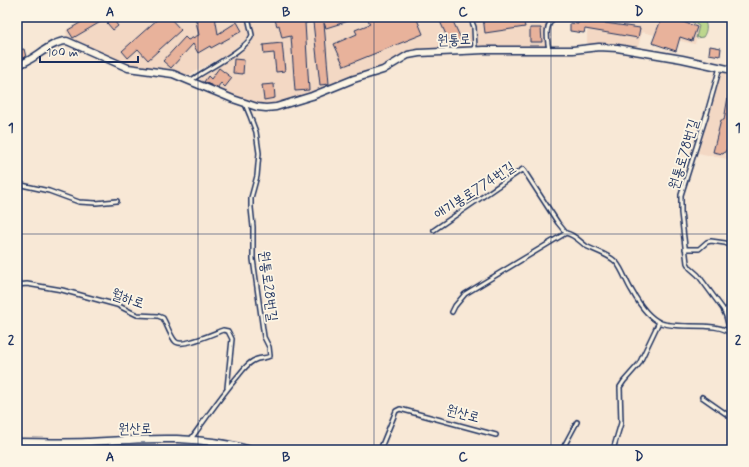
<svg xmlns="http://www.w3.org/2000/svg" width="749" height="467" viewBox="0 0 749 467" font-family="Mynerve,'Poor Story',sans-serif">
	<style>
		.built { fill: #f3d8c4 }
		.green { fill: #bdd78e; stroke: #6c8376 }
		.building { fill: #e8b29b; stroke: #1b2f5e }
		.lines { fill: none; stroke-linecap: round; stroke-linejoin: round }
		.lane-casing { stroke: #1b2f5e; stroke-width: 6 }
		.street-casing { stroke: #1b2f5e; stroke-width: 9 }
		.lane { stroke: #fcf5e5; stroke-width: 3 }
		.street { stroke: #fcf5e5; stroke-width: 6 }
		.grid { fill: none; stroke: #1b2f5e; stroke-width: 1; stroke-opacity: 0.55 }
		.labels { text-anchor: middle; stroke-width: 3.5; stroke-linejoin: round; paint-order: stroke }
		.street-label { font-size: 14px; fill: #1b2f5e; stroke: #fcf5e5 }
		.neatline { fill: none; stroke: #1b2f5e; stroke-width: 1.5 }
		.grid-label { font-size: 13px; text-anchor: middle; font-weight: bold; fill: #1b2f5e }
	</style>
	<rect width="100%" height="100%" fill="#f8e8d6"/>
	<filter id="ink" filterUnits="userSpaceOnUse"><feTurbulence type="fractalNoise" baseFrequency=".025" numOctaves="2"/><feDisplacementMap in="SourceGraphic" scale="8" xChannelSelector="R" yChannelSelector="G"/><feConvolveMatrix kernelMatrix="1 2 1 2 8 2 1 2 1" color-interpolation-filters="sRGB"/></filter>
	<g filter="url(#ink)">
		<path class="built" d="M87 17H245L249 34 248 37 229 53 189 75H186L165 70 129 65 67 36 66 31 67 29Z
			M250 17H465L471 27 472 44 468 47 417 51 376 69 297 99 274 104H260L250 102 200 84 199 81 201 78 236 55 253 41 254 34Z
			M474 17H564L554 22 550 28 551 47H482L478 45 477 28Z
			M590 17H684L699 27 695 44H694L642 32 638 47 603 45H590L587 42V34Z
			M723 71 732 72V160L698 153 721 72Z"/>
		<path class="green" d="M684 17C688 17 694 16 698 17 708 20 708 30 703 37L696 38 699 26Z"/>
		<path class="building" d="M90 17H109L73 38 68 30Z
			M160 17H169L181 30 148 60 138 49 128 58 122 51Z
			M195 17H215L218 34 237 22 242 31 211 48 210 46 198 53 193 44 171 68 163 61 185 37 188 40 199 35Z
			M274 17H357L358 18 326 28 324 23 329 84 320 85 313 22 305 23 309 90 295 91 291 36 282 38 279 25 277 26Z
			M367 17H416L423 34 344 66 334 44 357 34 355 30 370 24Z
			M444 17H451L462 41 451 46 439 19Z
			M483 17H511V20L523 18 525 27 485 33Z
			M662 17H669L697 27 692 41 680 37 676 51 652 43Z
			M112 18 118 26 113 30 107 23Z
			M578 21 591 23V21L640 28 638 38 585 29 584 33 570 31V23L578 24Z
			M530 28H541L542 42H530Z
			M282 43 285 71 276 72 274 53 264 54 263 45Z
			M710 46 721 48 720 56 709 54Z
			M24 49 26 57 17 60V50Z
			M234 59 244 60 243 74 233 73Z
			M219 68 232 78 225 87 221 83 217 88 204 82 208 76 211 79Z
			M274 84 275 98 264 100 262 85Z
			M729 91H732V135L728 148 723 154 713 152 721 120H724Z"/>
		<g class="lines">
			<g class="lane-casing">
				<path id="lane" d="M470 17 474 27 475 50
					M549 50C547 38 544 24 556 17
					M720 67 707 113 681 195V213L687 263 690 268 698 275 723 309 726 316 730 332
					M190 81C203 71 248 49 252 35L248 17
					M17 184 49 191 79 202 96 203 117 201
					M434 230 523 169 558 223 566 233
					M685 249H699L707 242 711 241 725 243 732 246
					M17 285 27 284 62 290 117 305 137 315 158 316 163 318C167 325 170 335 175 341 181 349 214 333 223 330L228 331 232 339 227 388
					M452 312 455 306 465 294 566 233C575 235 579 241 586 246 595 251 608 254 616 262 623 270 626 282 632 291 638 302 649 318 661 323 679 330 720 320 732 335
					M724 312 732 304
					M702 397 732 418
					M191 439C206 418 221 396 238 376 242 371 247 364 253 361 259 357 265 359 270 356L269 347 264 337 253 259V227L251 208V198L257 176 259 153 256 132 250 116 245 104
					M380 450 396 411 400 409 496 435
					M562 450 577 422
					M613 450 621 423 620 387 624 381 639 364 659 322"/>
			</g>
			<g class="street-casing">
				<path id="street" d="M17 65C34 62 49 41 67 41L128 68 173 74 233 99 257 107 266 108 276 107 312 96 354 79 383 70 408 55 419 53 484 50H573L599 47 617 48 682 59 732 70
					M17 442C40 442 64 443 87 442 142 439 198 434 251 450"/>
			</g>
			<use href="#lane" class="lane"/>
			<use href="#street" class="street"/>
		</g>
	</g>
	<path class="grid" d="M198 17V450M374 17V450M551 17V450M17 234H732"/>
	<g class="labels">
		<g class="street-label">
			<text transform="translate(454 39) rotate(-2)" y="5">원통로</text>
			<text transform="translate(683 154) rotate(-73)" y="5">원통로78번길</text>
			<text transform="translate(474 190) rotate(-33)" y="5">애기봉로774번길</text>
			<text transform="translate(269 286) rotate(83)" y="5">원통로28번길</text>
			<text transform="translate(128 298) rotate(19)" y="5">월하로</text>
			<text transform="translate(463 413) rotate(15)" y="5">원산로</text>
			<text transform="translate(135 428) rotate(-1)" y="5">원산로</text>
		</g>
	</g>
	<rect width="749" height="467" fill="none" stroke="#fcf5e5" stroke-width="44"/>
	<path d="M40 56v6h98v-6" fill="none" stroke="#1b2f5e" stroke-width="2"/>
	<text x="46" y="56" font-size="12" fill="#1b2f5e" stroke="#fcf5e5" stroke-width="3" paint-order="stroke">100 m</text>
	<rect x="22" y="22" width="705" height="423" class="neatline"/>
	<g class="grid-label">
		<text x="110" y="16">A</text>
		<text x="286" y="16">B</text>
		<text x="463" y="16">C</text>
		<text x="639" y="16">D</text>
		<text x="11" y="132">1</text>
		<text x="738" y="132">1</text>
		<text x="11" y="344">2</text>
		<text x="738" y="344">2</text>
		<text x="110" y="461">A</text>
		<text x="286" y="461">B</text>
		<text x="463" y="461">C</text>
		<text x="639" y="461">D</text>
	</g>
</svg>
